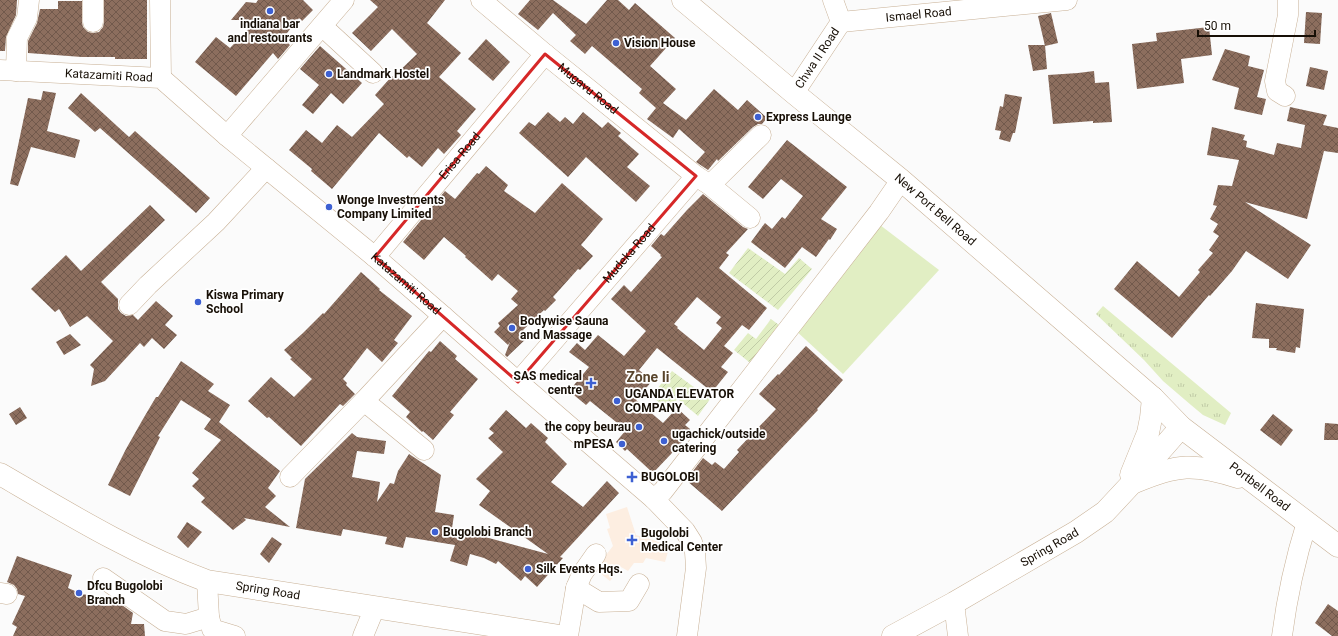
<svg xmlns="http://www.w3.org/2000/svg" width="1338" height="636" viewBox="0 0 1338 636" font-family="Roboto,sans-serif">
	<style>
		.medical { fill: #fdeee1 }
		.grass { fill: url(#grass-tufts) }
		.park { fill: #e1eec3 }
		.garden { fill: url(#garden-furrows) }
		.building { fill: url(#building-cross-hatch); fill-rule: evenodd }
		.lines { fill: none; stroke-linecap: round; stroke-linejoin: round }
		.minor-casing { stroke: #c8b095; stroke-width: 21 }
		.major-casing { stroke: #c8b095; stroke-width: 23 }
		.minor { stroke: #fff; stroke-width: 20 }
		.major { stroke: #fff; stroke-width: 22 }
		.marked { fill: none; stroke: #d62828; stroke-width: 3; stroke-linejoin: round }
		.poi-dot { fill: #3d60d2; stroke: #fff; stroke-width: 1.5 }
		.labels { text-anchor: middle; stroke-width: 3.5; stroke-linejoin: round; paint-order: stroke }
		.street-label { font-size: 12px; fill: #170f06; stroke: #fff }
		.poi-label { font-size: 12px; font-weight: bold; fill: #170f06; stroke: #fff; text-anchor: start }
		.quarter-label { font-size: 14px; font-weight: bold; fill: #59452d; stroke: #fff }
	</style>
	<defs>
		<pattern id="grass-tufts" width="24" height="20" patternUnits="userSpaceOnUse"><rect width="24" height="20" fill="#e1eec3"/><path d="M3 7l-1-3M5 7V3M7 7l1-3M15 17l-1-3M17 17v-4M19 17l1-3" fill="none" stroke="#c0cba6"/></pattern>
		<pattern id="garden-furrows" width="10" height="10" patternUnits="userSpaceOnUse"><rect width="10" height="10" fill="#e1eec3"/><path d="M-1 1l2-2M0 10L10 0M9 11l2-2" fill="none" stroke="#c0cba6"/></pattern>
		<pattern id="building-cross-hatch" width="8" height="8" patternUnits="userSpaceOnUse"><rect width="8" height="8" fill="#8c6e5e"/><path d="M0 0l8 8M0 8l8-8" fill="none" stroke="#71594c"/></pattern>
	</defs>
	<rect width="100%" height="100%" fill="#fbfbfb"/>
	<path class="medical" d="M627 507 636 535 670 545 665 562 646 558 643 563H634L628 571 621 567 610 581 595 569 613 546 607 529 610 528 606 514Z"/>
	<path class="grass" d="M1103 306 1231 413 1225 425 1203 415 1191 405 1163 381 1144 360 1096 314Z"/>
	<path class="park" d="M880 225 939 270 843 374 794 329Z"/>
	<path class="garden" d="M748 248 785 274 799 258 812 269 778 310 729 273Z
		M771 319 783 328 754 366 734 350 748 333 756 339Z
		M672 371 710 399 698 416 678 399 667 408 651 396Z"/>
	<path class="building" d="M0 0H17L16 15 6 37 5 51H0Z
		M104 0H147V59H115V57H82L28 53V41L37 23 40 9H58V1H82V22L83 27 88 32 93 33 99 32 103 27 104 22Z
		M258 0H303L313 10 302 21 299 18 283 38 290 45 278 59 273 53 236 96 195 62 216 37 230 48 257 20H231L246 2 256 3Z
		M370 0H445L427 23 461 53 439 77 476 109 457 131 461 135 444 154 438 148 422 167 409 156 407 158 379 133 332 189 311 171 312 169 289 150 306 130 322 143 337 125 352 137 384 104 375 95 392 76 393 77 417 54 392 29 371 51 352 33 378 7Z
		M530 0H553L586 24 607 0H618L629 10 635 3 675 38 650 66 676 89 663 103 686 120 714 89 738 110 747 100 767 118 762 124H758L753 127 718 161 717 159 708 170 696 162 705 152 679 129 673 138 647 119 656 108 639 93 642 89 592 46 585 54 570 41 576 35 553 13 538 30 518 14Z
		M1306 12 1322 13 1320 44 1304 43Z
		M1051 13 1058 43 1045 46 1038 16Z
		M1209 27 1212 55 1181 59 1184 83 1137 89 1132 44 1157 41 1156 33Z
		M486 39 510 62 493 81 468 59Z
		M1028 45H1045L1047 69 1033 71Z
		M320 46 362 83 343 104 331 93 313 114 302 105 319 85 300 69Z
		M1225 49 1250 56 1248 66 1264 70 1257 97 1266 99 1262 115 1234 109 1239 88 1212 80Z
		M1310 67 1328 71 1324 90 1306 86Z
		M1094 71 1095 83 1109 82 1112 122 1093 123V121L1053 124 1048 75 1078 73Z
		M43 91 56 93 47 131 80 140 75 158 31 147 18 186 10 184 28 98 41 100Z
		M81 93 129 137 135 131 210 198 196 213 100 128 95 132 68 108Z
		M1005 94 1022 97 1015 133H1013L1010 142 999 139 1001 131 995 130 1000 106 1003 107Z
		M1290 107 1327 115 1323 125 1338 128V153L1324 151 1307 219 1245 202 1311 245 1288 279 1246 251 1232 271 1210 296 1209 295 1172 338 1114 289 1137 261 1179 297 1200 272 1198 270 1213 253 1209 250 1219 236 1213 232 1218 224 1210 219 1217 206 1213 205 1218 185 1232 186 1239 160 1207 155 1212 127 1245 135 1243 140 1247 141 1246 147 1274 155 1277 143 1301 148 1305 125 1287 121Z
		M548 112 560 122 565 117 573 124 583 112 602 128 608 122 621 133 618 136 639 154 627 167 650 186 636 202 586 157 568 177 519 133 529 122 535 126Z
		M787 140 847 187 821 219 837 229 830 240 829 239 816 257 802 247 785 268 751 242 765 223 772 229 782 217 785 219 803 196 781 179 763 199 748 187Z
		M486 166 508 185 504 191 535 213 562 183 603 219 581 245 593 256 580 270 578 269 553 297 556 300 545 311 544 310 523 330 529 336 507 357 505 355 510 342 508 345 494 332 500 326 498 323 518 305 511 299 518 291 498 274 492 281 465 257 466 256 444 237 424 260 403 242 445 191 455 199 477 173 479 174Z
		M703 194 743 227 748 229 726 253 729 255 719 268 767 308 749 330 742 325 724 346 733 353 721 367 728 372 712 392 657 348 639 370 652 381 636 400 663 423 677 408 690 420 685 425 690 429V434L653 473 627 449 625 451 616 442 626 430 590 401 586 405 569 391 589 367 569 352 577 343 585 350 598 335 624 356 646 331 611 299 624 285 631 292 662 257 660 256 661 255 651 246 661 234 664 236 687 210ZM697 297 721 317 716 323 722 328 704 350 677 328 678 327 674 324Z
		M150 205 165 220 101 282 118 299V309L121 313 126 316 133 315 138 320 156 301 173 316 165 325 177 335 164 349 152 338 144 347 140 343 105 381 91 386 94 369 90 365 113 341 87 316 70 327 59 309 55 312 31 289 66 255 81 271Z
		M361 272 380 289 379 290 412 316 394 340 398 343 382 362 367 348 343 379 347 383 346 385 355 394 343 406 340 404 301 446 269 417 267 418 248 401 271 377 294 397 312 379 290 359 292 358 284 350 303 333 323 313 324 314Z
		M1256 303 1304 309 1300 348 1296 347 1295 353 1276 350 1277 348H1269V339L1252 338Z
		M70 334 81 345 64 355 56 342Z
		M440 341 457 356 455 359 478 379 450 412 454 415 433 440 423 431 422 432 406 417 410 412 392 396 429 351 431 352Z
		M806 346 843 380 817 409 818 410 722 511 686 480 703 458 712 465 715 462 724 469 739 452 737 450 776 409 759 394 778 374 779 375Z
		M181 361 214 384 208 391 230 405 219 422 280 471 268 488 276 496 265 507 290 527 244 518 246 520 233 530 201 502 205 498 192 486 199 479 192 473 221 440 204 429 211 419 181 400 158 436 160 437 130 496 108 485 126 449 143 419 156 397H158Z
		M20 407 27 418 16 425 9 414Z
		M506 410 526 428 531 423 548 438 545 442 567 464 551 482 583 507 607 481 619 493 560 557 563 558 537 587 525 576 521 581 498 561 496 564 484 558 470 554 467 566 450 561 455 545 406 537 403 548 385 544 387 537 343 529 341 536 296 528 305 479 352 433 357 437 386 441 384 454 357 451 352 477 380 482 377 502 390 483 394 484 398 471 409 454 441 475 435 512 454 515 452 528 548 554 479 505 490 491 476 479 503 452 488 438 494 433 489 429Z
		M1273 414 1293 430 1281 446 1260 430Z
		M1325 423 1338 424V440H1324Z
		M187 522 202 532 188 548 177 537Z
		M272 537 282 544 269 563 260 554Z
		M17 556 72 575 68 588 82 594 115 600 133 613 131 624H144L145 636H13L17 627 12 624 25 596 18 594 17 589 14 585 7 582Z
		M1328 604 1338 611V636H1332L1315 623Z"/>
	<g class="lines">
		<g class="minor-casing">
			<g id="minor">
				<path d="M93 0V22"/>
				<path d="M160 0 161 78"/>
				<path id="s1" d="M481 0 545 54 696 176 710 185 750 218"/>
				<path id="s2" d="M841 22 1067 0"/>
				<path d="M322 26 373 73"/>
				<path id="s3" d="M0 70 161 78 227 136 375 257 443 316 518 382 654 499 685 531 692 542 695 552 696 568 687 636"/>
				<path d="M16 71 17 38 27 18 29 0"/>
				<path id="s4" d="M794 93 841 22 833 0"/>
				<path d="M1285 96 1277 91 1275 81 1288 15V0"/>
				<path d="M227 136 344 0"/>
				<path d="M710 185 761 135"/>
				<path id="s5" d="M375 257 545 54"/>
				<path d="M129 305 148 285 216 222 266 168"/>
				<path id="s6" d="M518 382 696 176"/>
				<path d="M364 401 424 450"/>
				<path d="M290 477 364 401 443 316"/>
				<path d="M654 499 663 491 879 212 901 180"/>
				<path d="M103 578 165 621 186 624 209 617"/>
				<path d="M207 581 209 617 212 629 235 636"/>
				<path d="M576 588 582 574 596 554"/>
				<path d="M0 593 7 594"/>
				<path d="M954 603 958 636"/>
				<path d="M363 636 375 607"/>
				<path d="M568 636 576 588 599 602 629 601 639 584"/>
				<path d="M1282 636C1287 597 1295 560 1307 522"/>
			</g>
		</g>
		<g class="major-casing">
			<g id="major">
				<path id="s7" d="M683 0 794 93 901 180 1153 398 1181 427 1338 546"/>
				<path id="s8" d="M0 474C67 513 134 554 207 581L560 636"/>
				<path d="M1131 475 1148 433 1151 418 1153 398"/>
				<path d="M1135 482C1177 464 1195 463 1238 477"/>
				<path id="s9" d="M893 636 954 603 1076 532 1105 512 1133 482 1181 427"/>
			</g>
		</g>
		<use href="#minor" class="minor"/>
		<use href="#major" class="major"/>
	</g>
	<path class="marked" d="M545 54 696 176 518 382 375 257Z"/>
	<g class="poi-dot">
		<circle cx="270" cy="11" r="4"/>
		<circle cx="616" cy="43" r="4"/>
		<circle cx="329" cy="74" r="4"/>
		<circle cx="758" cy="117" r="4"/>
		<circle cx="329" cy="207" r="4"/>
		<circle cx="198" cy="302" r="4"/>
		<circle cx="512" cy="328" r="4"/>
		<path d="M589 377h4v4h4v4h-4v4h-4v-4h-4v-4h4z"/>
		<circle cx="617" cy="401" r="4"/>
		<circle cx="639" cy="427" r="4"/>
		<circle cx="664" cy="441" r="4"/>
		<circle cx="622" cy="444" r="4"/>
		<path d="M630 471h4v4h4v4h-4v4h-4v-4h-4v-4h4z"/>
		<circle cx="435" cy="532" r="4"/>
		<path d="M630 534h4v4h4v4h-4v4h-4v-4h-4v-4h4z"/>
		<circle cx="528" cy="569" r="4"/>
		<circle cx="79" cy="593" r="4"/>
	</g>
	<g class="labels">
		<g class="street-label">
			<text dy="4" stroke="none"><textPath href="#s2" startOffset="78">Ismael Road</textPath></text>
			<text dy="4" stroke="none"><textPath href="#s4" startOffset="42">Chwa II Road</textPath></text>
			<text dy="4" stroke="none"><textPath href="#s3" startOffset="109">Katazamiti Road</textPath></text>
			<text dy="4" stroke="none"><textPath href="#s1" startOffset="139">Mugavu Road</textPath></text>
			<text dy="4" stroke="none"><textPath href="#s5" startOffset="132">Erisa Road</textPath></text>
			<text dy="4" stroke="none"><textPath href="#s7" startOffset="328">New Port Bell Road</textPath></text>
			<text dy="4" stroke="none"><textPath href="#s6" startOffset="170">Mudeka Road</textPath></text>
			<text dy="4" stroke="none"><textPath href="#s3" startOffset="481">Katazamiti Road</textPath></text>
			<text dy="4" stroke="none"><textPath href="#s7" startOffset="755">Portbell Road</textPath></text>
			<text dy="4" stroke="none"><textPath href="#s9" startOffset="180">Spring Road</textPath></text>
			<text dy="4" stroke="none"><textPath href="#s8" startOffset="295">Spring Road</textPath></text>
		</g>
		<g class="poi-label">
			<text x="270" y="28" text-anchor="middle">indiana bar<tspan x="270" dy="14">and restourants</tspan></text>
			<text x="624" y="47">Vision House</text>
			<text x="337" y="78">Landmark Hostel</text>
			<text x="766" y="121">Express Launge</text>
			<text x="337" y="204">Wonge Investments<tspan x="337" dy="14">Company Limited</tspan></text>
			<text x="206" y="299">Kiswa Primary<tspan x="206" dy="14">School</tspan></text>
			<text x="520" y="325">Bodywise Sauna<tspan x="520" dy="14">and Massage</tspan></text>
			<text x="582" y="380" text-anchor="end">SAS medical<tspan x="582" dy="14">centre</tspan></text>
			<text x="625" y="398">UGANDA ELEVATOR<tspan x="625" dy="14">COMPANY</tspan></text>
			<text x="631" y="431" text-anchor="end">the copy beurau</text>
			<text x="672" y="438">ugachick/outside<tspan x="672" dy="14">catering</tspan></text>
			<text x="614" y="448" text-anchor="end">mPESA</text>
			<text x="641" y="481">BUGOLOBI</text>
			<text x="443" y="536">Bugolobi Branch</text>
			<text x="641" y="537">Bugolobi<tspan x="641" dy="14">Medical Center</tspan></text>
			<text x="536" y="573">Silk Events Hqs.</text>
			<text x="87" y="590">Dfcu Bugolobi<tspan x="87" dy="14">Branch</tspan></text>
		</g>
		<g class="quarter-label">
			<text x="648" y="382">Zone Ii</text>
		</g>
	</g>
	<path d="M1198 30v6h117v-6" fill="none" stroke="#170f06" stroke-width="2"/>
	<text x="1204" y="30" font-size="12" fill="#170f06" stroke="#ffffff" stroke-width="3" paint-order="stroke">50 m</text>
</svg>
